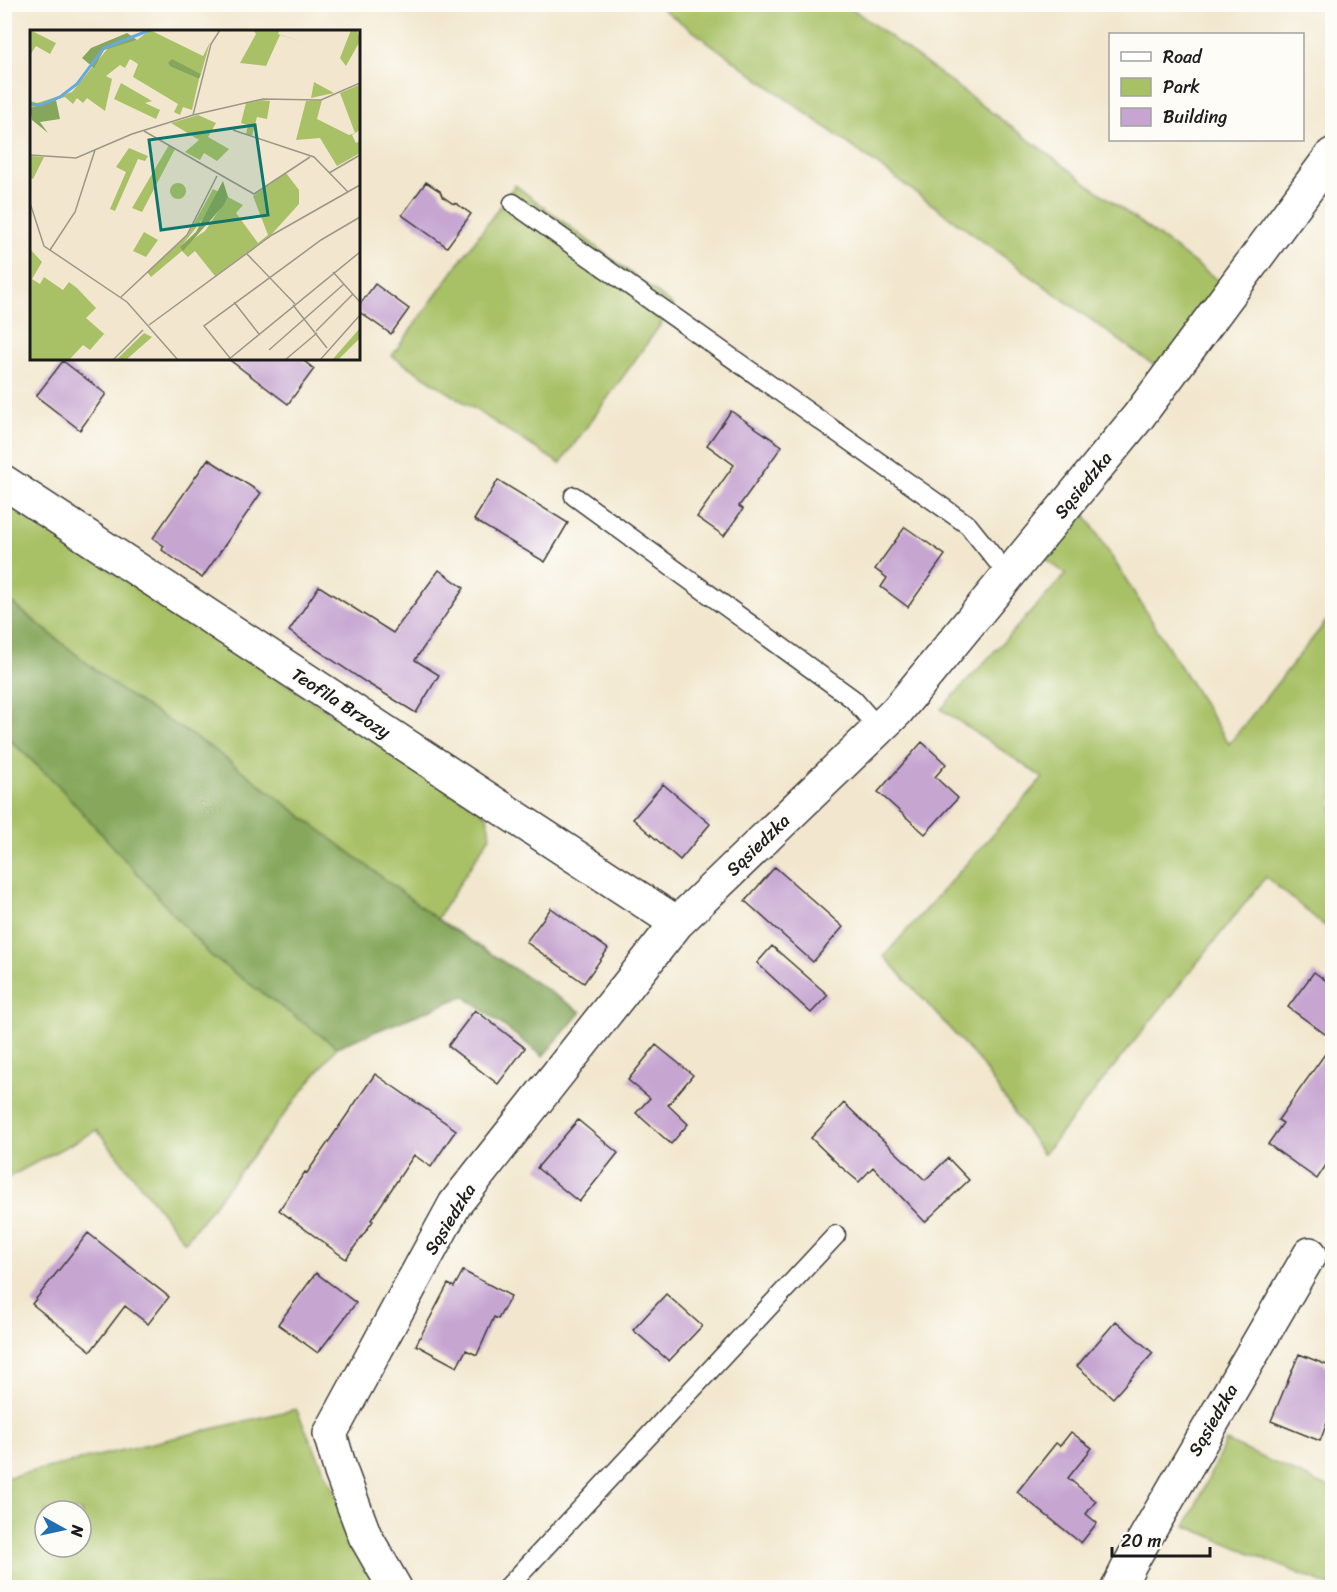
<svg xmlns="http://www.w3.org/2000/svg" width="1337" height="1592" viewBox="0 0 1337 1592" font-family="Sriracha,sans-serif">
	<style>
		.green { fill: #a8c166; stroke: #626e41; stroke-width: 1.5; fill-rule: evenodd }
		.forest { fill: #86a75b; stroke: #51623c; stroke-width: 1.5 }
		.building { fill: #c6a5d1 }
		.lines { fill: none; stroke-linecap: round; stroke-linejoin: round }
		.lane-casing { stroke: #3c3a37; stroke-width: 21 }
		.street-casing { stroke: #3c3a37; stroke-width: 36 }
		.lane { stroke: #fff; stroke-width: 18 }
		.street { stroke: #fff; stroke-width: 33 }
		.labels { text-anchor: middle; stroke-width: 4.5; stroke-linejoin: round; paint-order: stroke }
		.street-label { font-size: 18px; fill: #1c1c1c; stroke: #fdfcf7 }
		.inset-river { fill: none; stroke: #69a9dc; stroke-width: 3 }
		.inset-road { fill: none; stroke: #9c9687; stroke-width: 1.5 }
		.view { fill: #0f766e; fill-opacity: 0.15; stroke: #0f766e; stroke-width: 3 }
		.inset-edge { fill: none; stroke: #1c1c1c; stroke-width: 3 }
	</style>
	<rect width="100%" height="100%" fill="#fdfcf7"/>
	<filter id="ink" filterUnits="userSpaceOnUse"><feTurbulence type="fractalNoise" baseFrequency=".0167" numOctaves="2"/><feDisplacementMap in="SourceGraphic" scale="12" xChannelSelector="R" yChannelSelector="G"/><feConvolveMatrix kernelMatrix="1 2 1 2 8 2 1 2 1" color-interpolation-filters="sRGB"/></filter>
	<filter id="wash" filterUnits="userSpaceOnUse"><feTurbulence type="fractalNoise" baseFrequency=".008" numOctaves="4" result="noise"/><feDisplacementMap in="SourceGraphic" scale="24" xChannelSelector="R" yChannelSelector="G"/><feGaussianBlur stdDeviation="1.35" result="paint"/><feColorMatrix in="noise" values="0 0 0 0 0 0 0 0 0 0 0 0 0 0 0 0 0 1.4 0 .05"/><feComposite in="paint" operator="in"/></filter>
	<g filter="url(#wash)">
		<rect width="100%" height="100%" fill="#f2e7ce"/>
		<path class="green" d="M657 5H847L1227 287 1159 369Z
			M515 185 674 306 560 464 392 356Z
			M4 501 487 815 490 836 437 919 212 748 123 692 5 597Z
			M1083 511 1229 744 1332 614V932L1266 877 1043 1155 979 1061 884 956 1043 778 941 709 1066 574 1040 555Z
			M4 735 57 784 211 956 337 1047 185 1242 97 1130 5 1179Z
			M296 1409 328 1478 383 1587H5L4 1478ZM45 1511H81V1547H45Z
			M1226 1441 1332 1489V1587L1186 1526Z"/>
		<path class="forest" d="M4 597 123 692 212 748 437 919 581 1012 543 1056 464 996 337 1047 211 956 57 784 5 735Z"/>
		<g id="blocks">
			<path class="building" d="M426 182 440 191 442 196 452 203 457 204 471 214 447 247 402 215Z
				M375 284 409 309 391 334 358 311V307Z
				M227 358H300L314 369 288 404Z
				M63 361 106 394 80 430 36 396Z
				M731 411 782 446 739 506 743 509 724 536 697 517 734 465 707 445Z
				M208 459 261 493 202 578 162 550 164 546 153 538Z
				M498 480 568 523 545 562 474 520Z
				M905 527 945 555 908 607 881 587 887 578 875 569Z
				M439 570 464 588 415 660 439 675 416 713 367 683 289 631 319 586 393 633Z
				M922 742 946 764 935 777 958 798 925 834 878 792Z
				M663 784 710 824 680 860 633 819Z
				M775 867 843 927 813 962 745 901Z
				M551 908 608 949 584 983 526 942Z
				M772 946 828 995 811 1013 757 963Z
				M1314 972 1332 985V1039L1288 1007Z
				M475 1010 525 1048 498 1084 448 1046Z
				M1332 1044V1156L1317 1179 1268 1144 1283 1123 1278 1120Z
				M656 1045 693 1075 668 1105 688 1124 671 1144 636 1113 650 1098 628 1080Z
				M375 1074 456 1130 431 1167 414 1155 371 1220 373 1221 346 1259 279 1210 305 1172 307 1173Z
				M844 1103 925 1180 948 1158 969 1180 925 1222 873 1167 859 1182 840 1166 811 1138Z
				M578 1120 618 1153 579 1202 537 1168Z
				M88 1233 169 1297 148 1324 125 1306 91 1351 32 1304Z
				M463 1271 511 1296 498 1319 494 1317 477 1355 466 1350 457 1367 416 1345 448 1284 454 1287Z
				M316 1273 356 1303 318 1353 278 1324Z
				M666 1294 702 1326 669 1361 633 1330Z
				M1116 1321 1153 1353 1113 1398 1077 1366Z
				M1299 1354 1332 1367V1410L1320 1441 1271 1421Z
				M1071 1432 1092 1448 1068 1478 1096 1501 1086 1514 1097 1523 1081 1543 1017 1492 1056 1443 1060 1446Z"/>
		</g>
	</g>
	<g filter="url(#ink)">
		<use href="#blocks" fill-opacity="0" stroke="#3c3a37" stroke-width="1.5"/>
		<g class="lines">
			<g class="lane-casing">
				<path id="lane" d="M513 203 968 525 1008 575
					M574 496 853 699 879 729
					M507 1588 836 1235"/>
			</g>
			<g class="street-casing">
				<path id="street" d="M4 482 677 923
					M395 1588 365 1536 341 1472 330 1434 455 1204 677 923 897 711 1138 417 1332 155
					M1118 1588 1130 1564 1310 1254"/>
			</g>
			<use href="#lane" class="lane"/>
			<use href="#street" class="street"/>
		</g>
	</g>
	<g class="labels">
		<g class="street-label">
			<text transform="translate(1083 485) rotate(-51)" y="6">Sąsiedzka</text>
			<text transform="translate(341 703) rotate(33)" y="6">Teofila Brzozy</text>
			<text transform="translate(758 845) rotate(-44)" y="6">Sąsiedzka</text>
			<text transform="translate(450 1219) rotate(-58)" y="6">Sąsiedzka</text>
			<text transform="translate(1213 1420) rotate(-60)" y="6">Sąsiedzka</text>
		</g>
	</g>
	<g transform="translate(30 30)">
		<rect width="330" height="330" fill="#f2e7ce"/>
		<path d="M0 0 26 13 20 24 6 16 0 25ZM120 0 173 26 180 12 171 44 142 30 141 37 169 49 162 80 153 77 150 85 144 82 148 74 103 47 108 34 100 29 95 38 90 35 76 46 82 49 75 81 57 68 53 73 47 68 43 74 35 67 0 78V71L7 73 42 62 78 18 107 10ZM223 0H250L248 4 273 12 250 5 236 36 210 33 226 4ZM321 0H327L330 11 316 36 310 28ZM284 52 304 63 281 68ZM91 53 122 71 115 73 130 80 126 89 84 69ZM329 55 330 100 322 105 326 113 330 111V123L307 136 290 108 266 110 276 71 292 70 287 89 319 105 325 103 310 63ZM231 70 240 71 237 89 227 87 222 106 216 104 218 95 211 93 216 73ZM168 85 186 93 178 107 199 119 187 131 174 123 170 130 155 122 169 110 141 93ZM139 115 145 119 112 182 102 178ZM99 118 118 126 115 131 108 129 85 181 80 179 96 142 86 137ZM0 126 14 127 3 149 0 148ZM256 143 269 160V174L240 206 185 246 165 221 158 227 152 221 121 247 117 242 157 206 183 159 189 162 176 185 150 218 175 201 198 167 213 175 206 183 228 213 238 205 223 166ZM140 161a8 8 0 1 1 16 0a8 8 0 1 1-16 0ZM114 202 128 210 116 227 103 221ZM0 219 12 232 2 249 10 254 14 247 33 260 39 252 47 258 66 278 56 288 80 309 74 304 60 320 53 315 39 330H0ZM330 298V308L309 329 302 330ZM114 303 122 307 96 330H86Z" fill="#a8c166"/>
		<path d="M97 3 107 10 74 20 64 38 52 28 61 18ZM142 29 171 44 169 49 141 37 138 33ZM26 70 30 89 10 92 18 103 2 90 0 78ZM193 151 198 167 193 176 153 221 150 217 166 202Z" fill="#86a75b"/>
		<path class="inset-river" d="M0 74 11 75 30 67 47 54 74 18 120 0"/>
		<path class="inset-road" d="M163 85 181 14 190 0M203 100 284 127 318 162M114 101 224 164 280 127M0 125 46 128 102 104 163 85 233 69 291 70 330 53M299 143 330 125M0 173 14 216 97 272 148 330M20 220 45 182 65 120M217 224 265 274M303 242 330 272M91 267 157 205 187 146M204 272 229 304M263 275 297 318M119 295 242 205 330 155M286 301 323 264M239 320 314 254M200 328 174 296 291 210 330 187M83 330 113 300M198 330 330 222M255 330 287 303M290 330 330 285"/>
		<path class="view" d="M225 95 238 185 131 200 119 110Z"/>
		<rect width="330" height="330" class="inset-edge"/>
	</g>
	<rect width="1337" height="1592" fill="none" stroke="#fdfcf7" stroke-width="24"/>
	<rect x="1109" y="33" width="195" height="108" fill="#fdfcf7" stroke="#a3a29f" stroke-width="1.5"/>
	<rect x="1121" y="52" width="30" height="9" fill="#ffffff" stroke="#a3a29f" stroke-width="1.5"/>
	<text x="1163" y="63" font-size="18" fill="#1c1c1c">Road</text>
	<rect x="1121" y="78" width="30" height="18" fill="#a8c166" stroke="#a3a29f" stroke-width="1.5"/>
	<text x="1163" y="93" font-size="18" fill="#1c1c1c">Park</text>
	<rect x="1121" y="108" width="30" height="18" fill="#c6a5d1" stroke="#a3a29f" stroke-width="1.5"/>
	<text x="1163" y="123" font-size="18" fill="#1c1c1c">Building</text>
	<g transform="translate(63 1529) rotate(98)"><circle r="28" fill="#fdfcf7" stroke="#a3a29f" stroke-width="1.5"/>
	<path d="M0-4.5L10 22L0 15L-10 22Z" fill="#1f6fb2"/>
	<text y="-9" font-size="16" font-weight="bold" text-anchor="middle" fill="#1c1c1c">N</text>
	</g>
	<path d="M1112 1547v9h98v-9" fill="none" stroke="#1c1c1c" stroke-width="3"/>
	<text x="1121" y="1547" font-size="18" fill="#1c1c1c" stroke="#fdfcf7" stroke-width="4.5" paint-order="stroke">20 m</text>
</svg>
